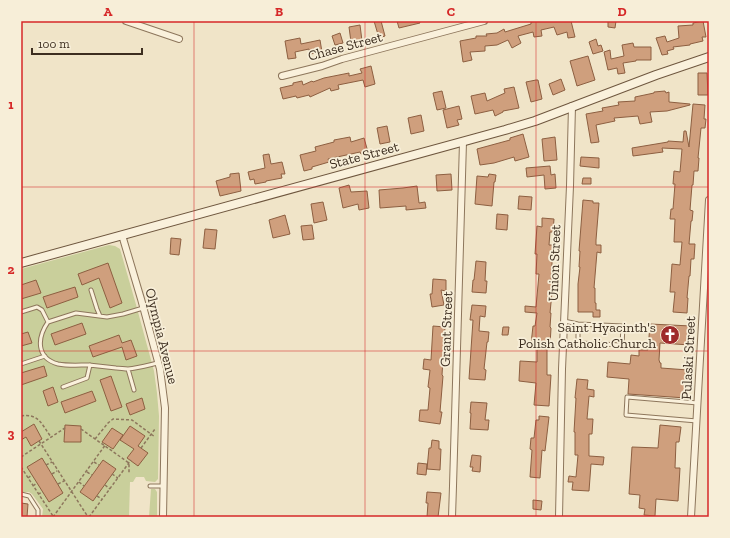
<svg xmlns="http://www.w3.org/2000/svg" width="730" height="538" viewBox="0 0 730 538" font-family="'Zilla Slab',serif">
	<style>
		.green { fill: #c9cf9b }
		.building { fill: #cf9f7d; stroke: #8d5f41 }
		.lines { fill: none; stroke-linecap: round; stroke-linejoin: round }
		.lane-casing { stroke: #8d765c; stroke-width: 5 }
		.street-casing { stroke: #8d765c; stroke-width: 8 }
		.secondary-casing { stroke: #6f573f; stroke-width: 10 }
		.path { stroke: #8d765c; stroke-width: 1.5; stroke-dasharray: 3 2; stroke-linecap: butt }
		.lane { stroke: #faf1dc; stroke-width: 3 }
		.street { stroke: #faf1dc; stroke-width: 6 }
		.secondary { stroke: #faf1dc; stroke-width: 8 }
		.grid { fill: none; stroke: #d62828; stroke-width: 1; stroke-opacity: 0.55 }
		.labels { text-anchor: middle; stroke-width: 3.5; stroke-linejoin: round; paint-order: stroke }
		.street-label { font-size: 14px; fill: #3d2e20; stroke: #f7eed8 }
		.poi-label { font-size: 14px; fill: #3d2e20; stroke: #f7eed8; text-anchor: end }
		.neatline { fill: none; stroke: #d62828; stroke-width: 1.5 }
		.grid-label { font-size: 13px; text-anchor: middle; font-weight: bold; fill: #d62828 }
	</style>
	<rect width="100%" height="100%" fill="#f0e4c8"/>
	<path class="green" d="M109 245 115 246 120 249 135 301 154 371 157 393 159 416 158 479 155 482 146 481 144 477H136L133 482H130L129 517H42L43 509 32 494 29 492H21V269Z
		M151 489H155L157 492V517H149Z"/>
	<path class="building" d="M374 21H381L385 36 379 38Z
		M397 21H419L420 23 399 28Z
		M538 21H571L575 37 568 38 567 32 557 35 554 27 541 30 542 36 534 37 533 32 518 36 521 43 512 48 508 40 497 45 485 46V51L470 52 472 60 463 62 460 41 476 38V36H487L486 34 497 33 504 29 505 32 531 24V22Z
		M608 21H616L615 28 608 27Z
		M703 21 706 37H702L703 41 690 44V45L673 47 674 49 667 51 668 54 662 55 656 38 665 36 667 42 679 38 678 26 693 25V23Z
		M360 25 362 41 351 42 349 27Z
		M340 33 343 43 335 45 332 36Z
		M300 38 301 44 320 40 322 52 310 54 309 49 295 52 296 58 288 59 285 41Z
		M596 39 598 46 601 45 603 51 593 54 589 42Z
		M633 43 634 47H651V60H636V61L623 63 625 73 618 74 617 68 608 70 604 52 610 50 611 59 624 56 622 45Z
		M588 56 595 80 577 86 570 61Z
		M371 66 375 84 365 87 363 80 338 85 339 89 331 91 330 88 310 97 309 95 297 98 296 96 283 99 280 88 293 85V83L302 81 303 85 312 81 313 82 324 78 349 73V76L362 73 360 69Z
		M698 73H707L708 95H698Z
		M561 79 565 90 553 95 549 84Z
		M536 80H538L542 99 531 102 526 82Z
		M514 87 519 108 503 111V112L495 116 493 110 475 114 471 96 485 93 487 101 505 93 504 89Z
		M442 91 446 108 437 110 433 93Z
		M665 91 666 93 669 92V102L690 104V105L667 111 650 112 652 122 640 124 638 116 614 118 615 121 596 125 599 142 591 143 586 114 603 111 602 108 619 105 618 102 635 101V97L654 93V92Z
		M693 104 705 105 704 119H706L705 128H701L698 158H699L698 171H694L693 185H692L690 210 693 211 692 221H691L689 244H695L694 259H691L690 276H689L687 298H688L687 313 673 312 675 292H670L672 264 680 265 682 242H674L675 219H670L671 209H673L675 184H673L674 171 680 172 682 149 662 148 663 152 633 156 632 148 668 142V141L683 142 684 131H686L689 147Z
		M459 106 462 119 457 120 459 125 447 128 443 110Z
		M421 115 424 131 411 134 408 118Z
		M387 126 390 142 380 144 377 128Z
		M523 134 529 157 515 161 514 157 494 163 480 165 477 149 510 140V138Z
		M350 137 351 142 364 138 368 152 361 154 360 152 328 159 329 162 312 167V169L304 171 300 155 316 151 315 147 334 142V140Z
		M555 137 557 160 544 161 542 139Z
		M269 154 271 164 282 162 285 174H281L282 178 266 181V182L255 184 254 179 250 180 248 172 265 168 263 155Z
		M581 157 599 158V168L580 166Z
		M550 166 551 175 555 174 556 188 545 189 544 175 527 177 526 168Z
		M239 173 241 191 220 196 216 181 230 177V174Z
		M451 174 452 190 437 191 436 175Z
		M489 174 496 175 495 182H494L492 206 475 204 477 176 488 177Z
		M583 178H591V184H582Z
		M349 185 351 192 367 191 369 208 359 210 358 204 343 208 339 188Z
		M417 186 419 203 425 202 426 208 406 210V206L380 208 379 190 403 188Z
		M519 196 532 197 531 210 518 209Z
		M583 200 593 201V203H599L596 240V245H601V253L597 252 594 288H595V303H596V310H600V317H593V312H578V284L580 267H579L580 251H579Z
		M323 202 327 220 314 223 311 204Z
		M497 214 508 215 507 230 496 229Z
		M285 215 290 234 273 238 269 220Z
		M542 218 554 219 553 232H550L549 245H553L551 282H553L550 313H551L550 327 551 328 550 345H547V375H551L549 406 534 405 536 383 519 381 520 361 537 362V344H531L533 326H535L537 313 525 312V306L536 307 539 274H536L537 254H535L537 226 542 227Z
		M312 225 314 239 303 240 301 226Z
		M205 229 217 230 215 249 203 248Z
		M171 238 181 239 179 255 170 254Z
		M476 261 486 262 485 281H487L486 293 472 292 473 280H474Z
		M108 263 122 303 110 308 99 278 82 285 78 274Z
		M433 279 446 280V291L441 290 444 305 432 307 430 294H432Z
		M36 280 41 293 21 299V285Z
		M75 287 78 297 47 308 43 297Z
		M472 305 486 306 485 317 480 316 479 331 489 332 488 342H487L484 369 486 370 485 380 469 379 473 320H470Z
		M82 323 86 334 55 345 51 334Z
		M650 324 691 326V331L690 345 660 343 659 360 660 363H661V368L688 370 687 380H689V388H687L686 398 628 394 629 379 607 377 608 362 630 364 631 355 639 356V350H648Z
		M433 326 445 327 442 375 443 376 440 412H442L440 424 419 421 420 410H428L430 388 428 387 430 370 423 369 424 359 431 360Z
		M503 327H509L508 335H502Z
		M28 332 32 343 21 346V334Z
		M119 335 122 343 131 340 137 356 126 360 122 347 93 357 89 346Z
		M44 366 47 376 21 385V373Z
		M111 376 122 407 111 411 100 380Z
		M577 379 588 380 587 389 594 390V397L589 396 587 419H593L592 434H589V456L604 457 603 465 591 464 589 491 572 490 573 482H568L569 476 576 477 578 455H575V432H574L576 398H575Z
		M53 387 58 402 48 406 43 391Z
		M92 391 96 401 65 413 61 402Z
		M142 398 145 409 130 415 126 404Z
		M471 402 487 403 485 420H489L488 430 470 429 471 413H470Z
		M539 416 549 417 545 451 542 450 540 478 530 477 532 450 530 449 531 438H534L536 420H539Z
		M34 424 42 439 31 446 26 437 21 440V432Z
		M65 425 81 426V442H64Z
		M660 425 681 427 679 442H676L675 468H680L678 501 656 499 655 516 644 515 645 509 639 508 640 495 629 494 632 447 658 448Z
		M130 426 145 436 138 446 148 453 138 466 127 458 134 449 120 440Z
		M112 428 123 435 113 449 102 442Z
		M432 440 439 441V449H441L440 470 427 469 429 448H431Z
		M472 455 481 456 480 472 472 471 473 467H470Z
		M42 458 63 493 49 502 27 467Z
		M103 460 116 469 93 501 80 492Z
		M418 463 427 464 426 475 417 474Z
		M427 492 441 493 438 517H427L428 503H426Z
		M533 500 542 501 541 510 533 509Z
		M21 503 28 504 27 517H21Z"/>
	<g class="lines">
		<g class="lane-casing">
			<path id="lane" d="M91 290 97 309 100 316
				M143 308 123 314 107 317 76 313 48 322C37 338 36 358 58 364 68 366 79 365 89 365 98 366 107 367 116 368 120 368 124 369 128 369 138 368 149 365 158 363
				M21 312 37 307 42 310 48 322
				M564 321 578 324 623 326 622 345 578 343V324
				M21 364 45 356
				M128 369 134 390
				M63 387 87 378 90 365
				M697 421 626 415 627 397 698 403
				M150 486H164
				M21 494 29 496 38 510V517"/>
		</g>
		<g class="street-casing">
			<path id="street" d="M126 21 179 39
				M282 76 322 66 342 59 484 21
				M122 235 141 299 160 369 165 408 163 517
				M452 517 453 486 463 142
				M559 517 562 369 570 186 572 106
				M691 517 709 200"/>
		</g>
		<g class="secondary-casing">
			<path id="secondary" d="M21 263 505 130 535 121 656 75 709 57"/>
		</g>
		<path class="path" d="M21 416C39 413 42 425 51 437
			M81 429 129 463V473
			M95 439 108 423 113 419 132 420 155 437
			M39 441 88 517
			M141 448 155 429
			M21 457 65 428
			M94 462 99 465
			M46 465 52 462
			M21 467 53 516
			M87 472 92 475
			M52 474 57 471
			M112 474 118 478
			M28 478 32 475
			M79 482 84 486
			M58 484 64 481
			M105 485 110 489
			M33 486 37 483
			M38 494 43 492
			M97 496 102 499
			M53 517 106 444
			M89 517 131 460"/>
		<use href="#lane" class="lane"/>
		<use href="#street" class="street"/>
		<use href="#secondary" class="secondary"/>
	</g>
	<path class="grid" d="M194 21V517M365 21V517M536 21V517M21 187H709M21 351H709"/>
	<defs>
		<g id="church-disc" transform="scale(1)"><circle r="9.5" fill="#9e2a2b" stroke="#f7eed8"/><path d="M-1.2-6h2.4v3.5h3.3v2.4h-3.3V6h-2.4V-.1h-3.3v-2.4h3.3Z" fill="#fff"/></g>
	</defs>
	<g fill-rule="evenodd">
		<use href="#church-disc" x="670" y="335"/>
	</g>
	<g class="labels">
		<g class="street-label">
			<text transform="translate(345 46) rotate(-15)" y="5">Chase Street</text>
			<text transform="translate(364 155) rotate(-15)" y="5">State Street</text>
			<text transform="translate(554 263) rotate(-88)" y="5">Union Street</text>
			<text transform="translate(446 329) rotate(-88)" y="5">Grant Street</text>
			<text transform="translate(162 336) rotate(76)" y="5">Olympia Avenue</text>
			<text transform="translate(688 358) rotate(-87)" y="5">Pulaski Street</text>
		</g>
		<g class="poi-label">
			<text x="656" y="332">Saint Hyacinth's<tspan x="656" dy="16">Polish Catholic Church</tspan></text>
		</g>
	</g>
	<rect width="730" height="538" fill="none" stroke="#f7eed8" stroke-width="44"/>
	<path d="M32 48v6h110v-6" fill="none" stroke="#3d2e20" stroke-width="2"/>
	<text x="38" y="48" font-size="12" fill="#3d2e20" stroke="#f7eed8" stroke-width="3" paint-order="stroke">100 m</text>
	<rect x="22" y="22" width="686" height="494" class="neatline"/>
	<g class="grid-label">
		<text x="108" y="16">A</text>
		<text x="279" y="16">B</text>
		<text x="451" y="16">C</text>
		<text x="622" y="16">D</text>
		<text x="11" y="109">1</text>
		<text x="11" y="274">2</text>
		<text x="11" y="438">3</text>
	</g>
</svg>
